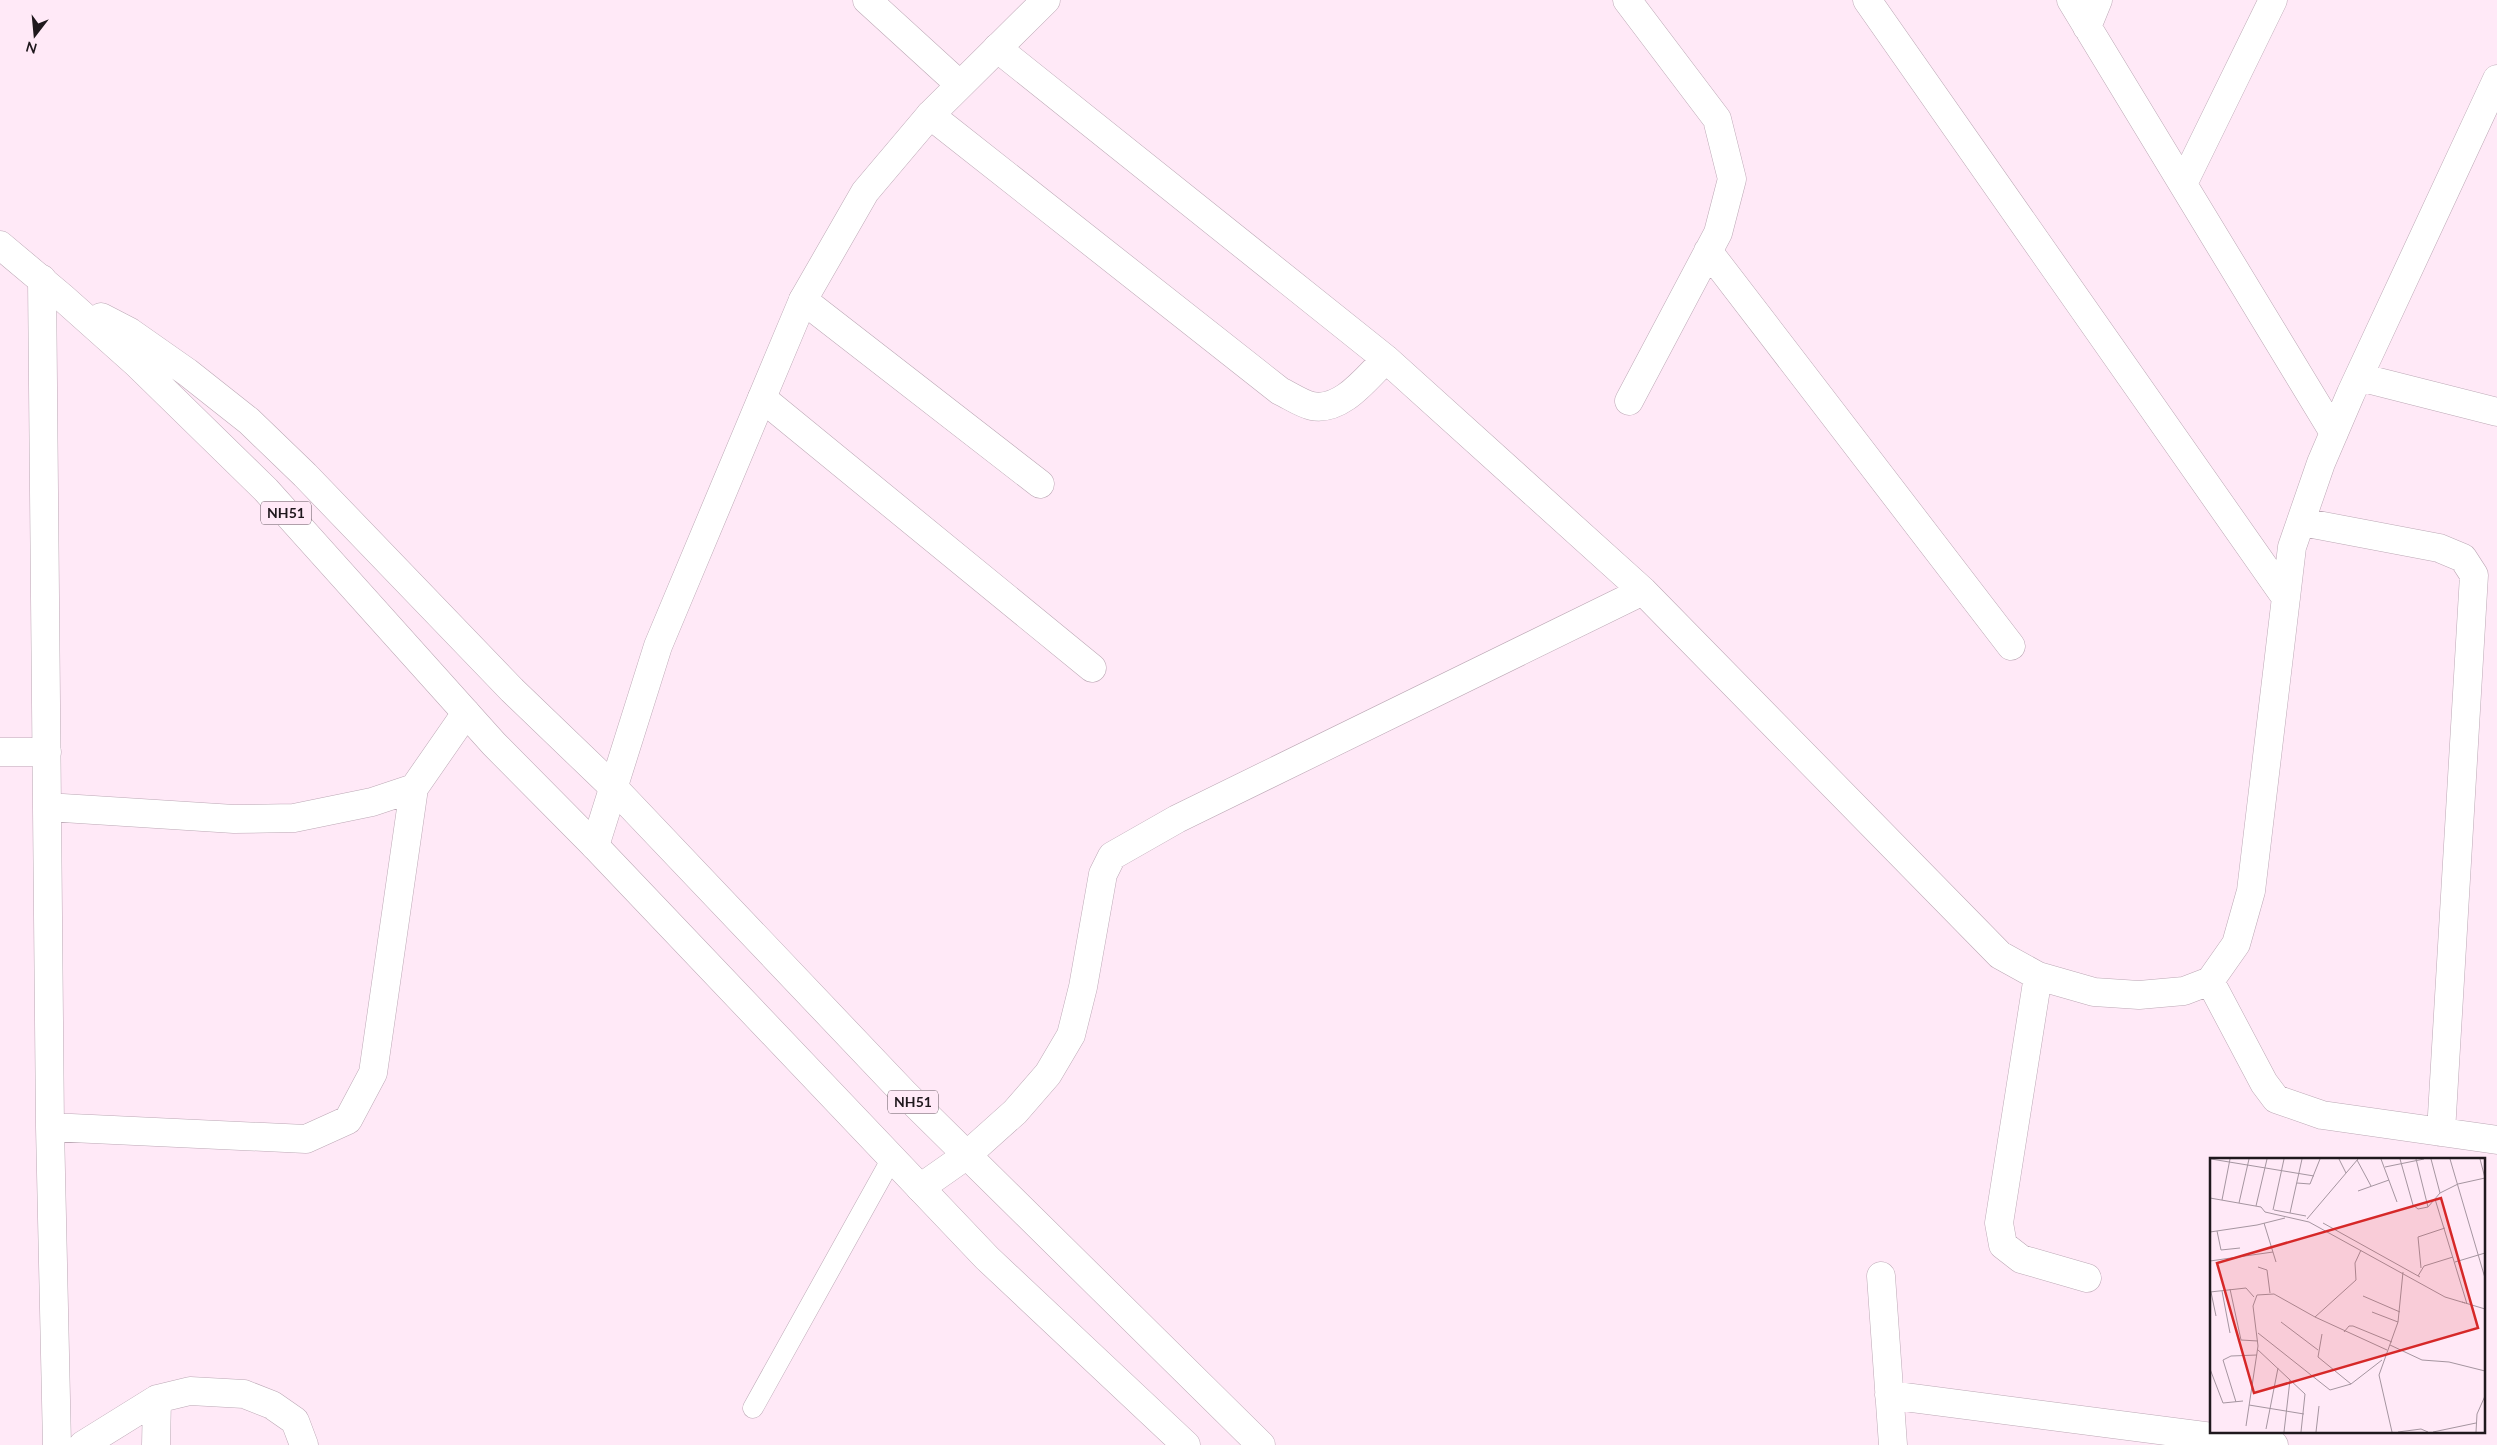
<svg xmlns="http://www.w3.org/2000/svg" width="2497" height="1445" viewBox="0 0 2497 1445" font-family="Lato,sans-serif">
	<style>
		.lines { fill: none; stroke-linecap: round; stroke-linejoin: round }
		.service-casing { stroke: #bca8b5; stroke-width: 21 }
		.minor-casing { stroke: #bca8b5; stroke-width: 29 }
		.tertiary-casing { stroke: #bca8b5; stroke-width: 29 }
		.trunk-casing { stroke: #bca8b5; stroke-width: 29 }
		.service { stroke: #fff; stroke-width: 20 }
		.minor { stroke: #fff; stroke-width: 28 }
		.tertiary { stroke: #fff; stroke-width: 28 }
		.trunk { stroke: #fff; stroke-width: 28 }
		.labels { text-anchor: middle; stroke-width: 4; stroke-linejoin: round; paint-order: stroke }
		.shield { fill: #ffe9f7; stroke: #62575e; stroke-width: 1 }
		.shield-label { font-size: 14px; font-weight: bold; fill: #1f181d }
		.inset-road { fill: none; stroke: #a595a0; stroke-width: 1 }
		.view { fill: #d62828; fill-opacity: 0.15; stroke: #d62828; stroke-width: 2.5 }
		.inset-edge { fill: none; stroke: #1f181d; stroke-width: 2.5 }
	</style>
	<rect width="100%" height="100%" fill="#ffe9f7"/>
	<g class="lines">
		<g class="service-casing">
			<path id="service" d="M753 1408 892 1158"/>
		</g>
		<g class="minor-casing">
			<path id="minor" d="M867 0 959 84
				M1627 0 1717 119 1732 179 1718 233 1629 401
				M1867 0 2286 598
				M2071 0 2334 433
				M2087 27 2098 0
				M997 48 1386 359 1643 591 2000 955 2038 976 2094 992 2139 995 2184 991 2210 981 2236 944 2251 891 2292 547 2321 463 2351 393 2497 79
				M930 115 1280 391C1289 395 1302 404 1312 406 1342 412 1367 377 1386 359
				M2183 184 2273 0
				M1708 251 2011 646
				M42 279 50 1127 57 1445
				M803 300 1040 484
				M2359 377 2497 412
				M762 398 1092 668
				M2302 522 2439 548 2463 558 2474 575 2441 1132
				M0 752H47
				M47 807 234 819 294 818 372 802 414 788 466 713
				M2038 976 1999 1223 2003 1245 2021 1259 2087 1278
				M2210 981 2264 1083 2276 1099 2322 1115 2497 1140
				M50 1127 306 1139 348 1120 373 1073 414 788
				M920 1188 967 1155 1015 1112 1048 1074 1071 1035 1083 987 1103 874 1112 856 1177 819 1643 591
				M1881 1276 1893 1445
				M1889 1395 2274 1445
				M83 1445 157 1399 190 1391 244 1394 272 1405 295 1421 304 1445
				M156 1445 157 1399"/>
		</g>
		<g class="tertiary-casing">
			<path id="tertiary" d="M595 846 658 646 803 300 865 192 930 115 1046 0"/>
		</g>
		<g class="trunk-casing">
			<path id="trunk" d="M0 245 62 297 136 363 266 490 494 744 595 846 987 1258 1186 1445
				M101 317 130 332 187 372 249 421 305 475 512 690 614 788 903 1092 1261 1445"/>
		</g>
		<use href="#service" class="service"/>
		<use href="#minor" class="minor"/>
		<use href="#tertiary" class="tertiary"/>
		<use href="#trunk" class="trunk"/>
	</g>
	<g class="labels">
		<g class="shield">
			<rect x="261" y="501.5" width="50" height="23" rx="4"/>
			<rect x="888" y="1090.5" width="50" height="23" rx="4"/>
		</g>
		<g class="shield-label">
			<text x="286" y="518">NH51</text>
			<text x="913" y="1107">NH51</text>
		</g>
	</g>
	<g transform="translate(2210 1158)">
		<rect width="275" height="275" fill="#ffe9f7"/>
		<path class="inset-road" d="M1 1 104 18M129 1 136 15M171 1 187 44M190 1 203 47 208 51 218 49 230 35 248 26 275 20M206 1 218 49M221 1 230 35M240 1 275 120M270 1 275 20M147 2 161 28M175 9 214 1M87 25 100 26 110 1M148 33 179 22M0 40 51 49 55 54 99 64 235 139 255 145M225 41 257 146M12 42 20 1M29 45 39 1M46 48 57 1M63 52 74 1M64 52 96 58M80 55 92 1M97 61 148 1M54 65 66 104M113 65 210 119M7 73 11 92 30 90M0 74 47 67 75 60M0 103 63 94M245 104 275 95M48 109 57 112 60 135M211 110 208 79 235 70M208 118 214 108 243 99M20 131 31 182 48 183M12 133 20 175M0 134 36 130 44 139M1 134 6 158M153 138 190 154M252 144 275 151M162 154 188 164M105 159 146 122 145 105 151 92M71 164 108 192M134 174 139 168H143L182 184M48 175 120 232 141 226 172 202M112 176 108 199 141 226M180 187 212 202 239 204 275 213M47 191 95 236 91 274M0 211 13 245 33 243M26 244 13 202 21 198 47 197M39 247 94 256M36 268 48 188 43 148 47 137 64 136 105 159 177 192M56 271 68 210M74 274 80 222M106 274 109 248M182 274 169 217 188 164 193 114M188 274 211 271 218 274M223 274 266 265M266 274 267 256 275 238"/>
		<path class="view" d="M231 40 268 170 44 235 7 105Z"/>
		<rect width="275" height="275" class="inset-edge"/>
	</g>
	<g transform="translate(35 35) rotate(196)" stroke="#ffe9f7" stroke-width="4" paint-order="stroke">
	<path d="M0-4L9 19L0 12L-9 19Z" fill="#1f181d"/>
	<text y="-8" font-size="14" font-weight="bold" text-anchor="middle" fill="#1f181d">N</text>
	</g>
</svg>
